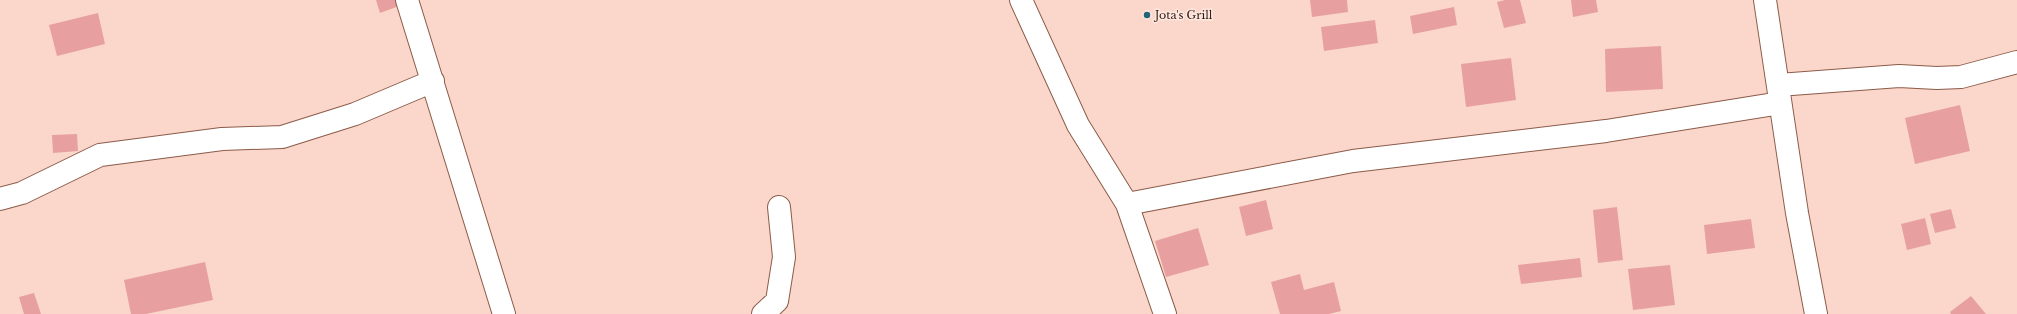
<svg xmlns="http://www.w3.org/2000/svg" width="2017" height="314" viewBox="0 0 2017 314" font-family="'Libre Baskerville',serif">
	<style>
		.building { fill: #e7a09f }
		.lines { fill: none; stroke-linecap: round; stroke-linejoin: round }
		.minor-casing { stroke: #8c5b49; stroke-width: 24 }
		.minor { stroke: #fff; stroke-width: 22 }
		.poi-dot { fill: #236578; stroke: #ffe7df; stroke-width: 1.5 }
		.labels { text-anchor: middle; stroke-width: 3; stroke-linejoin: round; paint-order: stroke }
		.poi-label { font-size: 11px; fill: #2c1810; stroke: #ffe7df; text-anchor: start }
	</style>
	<rect width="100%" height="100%" fill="#fad7ca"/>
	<path class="building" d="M376 0H397L399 6 380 13Z
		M1310 0H1347L1348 12 1312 17Z
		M1505 0H1520L1526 23 1504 28 1497 2Z
		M1571 0H1596L1598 12 1573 17Z
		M1454 7 1457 25 1413 34 1410 16Z
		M98 13 105 44 57 56 49 25Z
		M1375 20 1378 43 1324 51 1321 27Z
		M1661 46 1663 89 1606 92 1605 49Z
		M1511 58 1516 100 1466 107 1461 64Z
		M1960 105 1970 151 1915 164 1905 118Z
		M77 134 78 151 53 153 52 135Z
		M1266 200 1273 229 1246 236 1239 207Z
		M1617 207 1623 260 1598 263 1593 210Z
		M1951 209 1956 228 1935 233 1930 214Z
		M1925 218 1931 244 1907 250 1901 224Z
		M1751 219 1755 248 1707 254 1704 225Z
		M1198 228 1209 265 1166 277 1155 241Z
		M1580 258 1582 277 1521 284 1518 265Z
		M205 262 213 300 146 314H131L124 280Z
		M1670 265 1675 305 1633 310 1628 269Z
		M1300 274 1304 290 1334 282 1341 311 1329 314H1280L1271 282Z
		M34 293 41 314H24L19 297Z
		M1971 296 1986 314H1951L1950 312Z"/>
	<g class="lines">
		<g class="minor-casing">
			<path id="minor" d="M407 0 504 314
				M1021 0 1078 125 1127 204 1165 314
				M1765 0 1797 213 1816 314
				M1778 85 1899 76 1937 78 1961 77 2017 62
				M0 199 22 193 100 155 222 139 282 137 355 114 433 81
				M1127 204 1353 161 1606 131 1780 103
				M763 314 777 301 784 257 779 207"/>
		</g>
		<use href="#minor" class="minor"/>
	</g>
	<circle class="poi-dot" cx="1147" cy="15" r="4"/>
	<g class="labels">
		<g class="poi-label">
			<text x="1155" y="19">Jota's Grill</text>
		</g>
	</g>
</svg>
